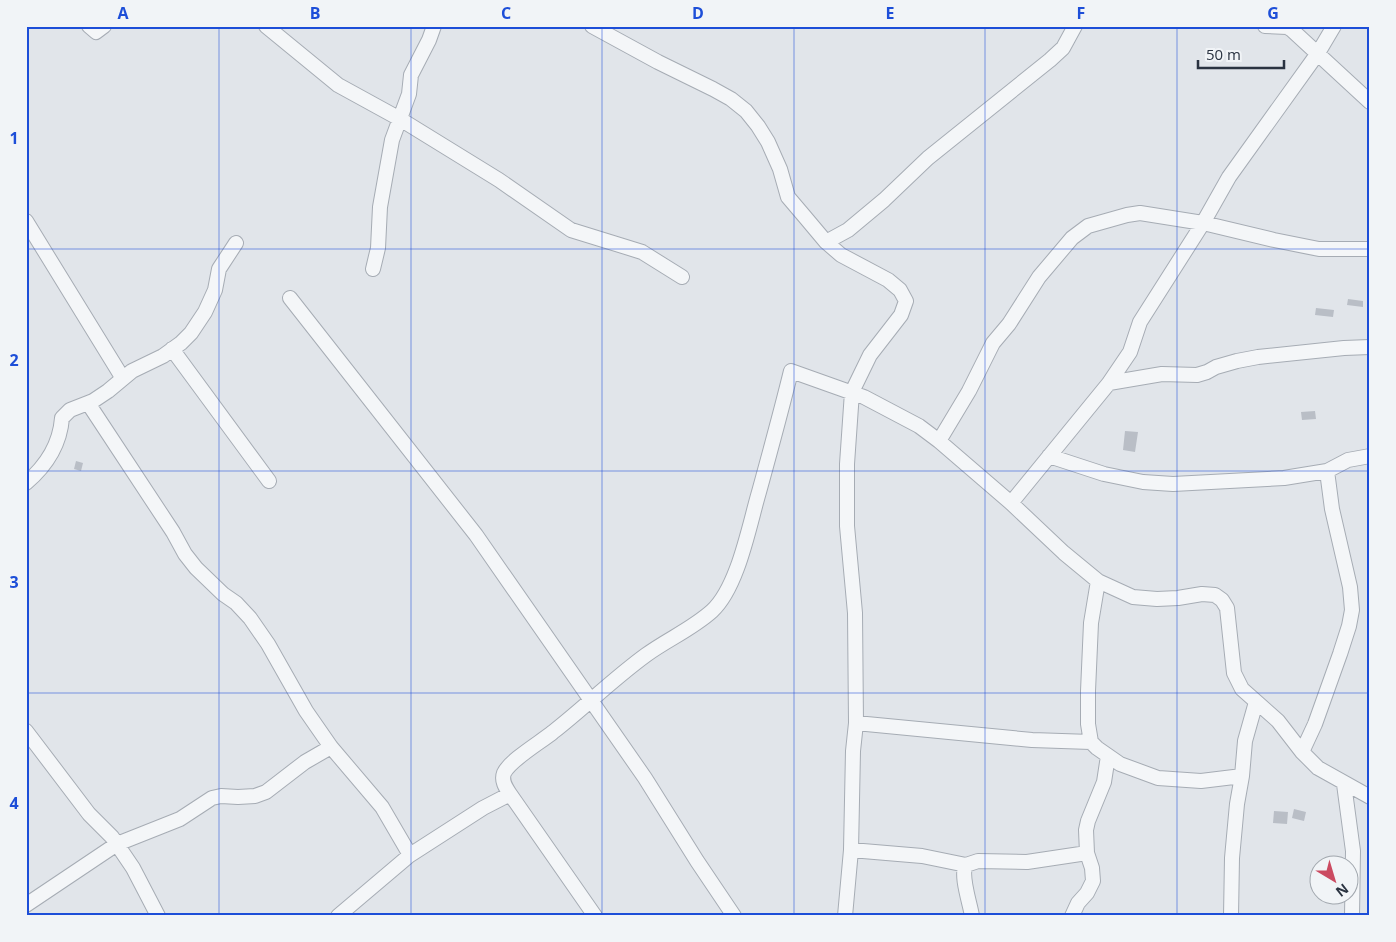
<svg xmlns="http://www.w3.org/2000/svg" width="1396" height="942" viewBox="0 0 1396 942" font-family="'Open Sans',sans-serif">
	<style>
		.building { fill: #b9bec6 }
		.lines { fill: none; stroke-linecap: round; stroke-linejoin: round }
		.street-casing { stroke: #a6acb4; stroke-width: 16 }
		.street { stroke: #f4f6f8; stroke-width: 14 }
		.grid { fill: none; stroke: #1d4ed8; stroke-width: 1; stroke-opacity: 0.55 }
		.neatline { fill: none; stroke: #1d4ed8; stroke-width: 2 }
		.grid-label { font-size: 16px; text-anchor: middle; font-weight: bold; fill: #1d4ed8 }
	</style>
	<rect width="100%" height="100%" fill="#e1e5ea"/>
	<path class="building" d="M1348 299 1363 301V307L1347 305Z
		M1316 308 1334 310 1333 317 1315 315Z
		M1315 411 1316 419 1302 420 1301 412Z
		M1125 431 1138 432 1135 452 1123 450Z
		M76 461 83 463 81 471 74 469Z
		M1294 809 1306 812 1304 821 1292 818Z
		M1274 811 1288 812 1287 824 1273 823Z"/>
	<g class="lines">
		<g class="street-casing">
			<path id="street" d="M89 26 96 32 104 26
				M266 26 338 85 400 119 499 180 571 230 642 252 682 277
				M592 26 658 62 713 89 731 99 746 111 758 126 768 142 780 169 788 197 805 217 826 242 841 255 888 280 900 290 906 301 901 315 870 355 852 392 847 464V526L855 613 856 723 853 751 851 850 845 916
				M1265 26 1287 27 1292 30 1370 102
				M26 221 122 377
				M826 242 848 230 884 200 928 158 1050 60 1063 48 1075 26
				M373 269 378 248 380 207 392 140 409 94 411 75 429 40 434 26
				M290 298 476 535 645 778 697 861 734 916
				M172 349 269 481
				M1109 383 1162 374 1197 375 1207 372 1216 367 1237 361 1258 357 1344 348 1370 347
				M88 403 173 532 185 554 196 568 223 594 236 603 250 618 268 644 306 711 331 747 382 807 410 855
				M939 441 969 391 993 343 1009 324 1039 277 1072 238 1088 226 1127 215 1140 213 1203 223 1274 240 1319 249H1370
				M1049 456 1104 474 1143 482 1173 484 1284 478 1327 471 1348 460 1370 456
				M26 483C46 466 60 444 62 418L70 410 93 401 108 391 132 371 163 356 181 343 191 333 205 312 215 290 219 269 236 243
				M1011 503 1109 383 1130 352 1140 322 1203 223 1229 177 1318 53 1334 26
				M1098 581 1091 623 1088 691V724L1091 742 1097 748 1120 764 1158 778 1201 781 1242 776
				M856 723 1032 740 1091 742
				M26 731 89 814 112 837 133 868 158 916
				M1302 752 1315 724 1340 654 1349 626 1352 610 1350 587 1332 509 1327 471
				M1344 784 1353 851 1352 916
				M851 850 922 856 966 865 978 861 1027 862 1087 853
				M966 865C960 875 970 903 972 916
				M26 905 117 844 180 819 212 798 221 796 238 797 255 796 266 792 305 762 331 747
				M338 916 410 855 483 808 510 794
				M595 916 510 794C506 788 501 781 504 773 510 760 541 742 553 732 585 707 613 679 646 655 668 639 692 629 712 611 738 587 749 526 759 492 770 452 781 412 791 371L864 397 919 426 939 441 1011 503 1064 553 1098 581 1133 597 1157 599 1178 598 1202 594 1215 595 1222 600 1227 608 1234 673 1242 689 1278 721 1302 752 1318 768 1370 797
				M1072 916 1078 903 1087 893 1093 881 1092 868 1087 853 1086 830 1088 821 1104 782 1108 756
				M1231 916 1232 858 1237 804 1242 776 1245 741 1256 702"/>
		</g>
		<use href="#street" class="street"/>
	</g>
	<path class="grid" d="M219 26V916M411 26V916M602 26V916M794 26V916M985 26V916M1177 26V916M26 249H1370M26 471H1370M26 693H1370"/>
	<rect width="1396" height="942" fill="none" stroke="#f1f4f7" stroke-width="55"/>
	<g transform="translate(1334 880) rotate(142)"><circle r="24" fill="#f1f4f7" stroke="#a1a7ae"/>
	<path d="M0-4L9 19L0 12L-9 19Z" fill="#cb4a61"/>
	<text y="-8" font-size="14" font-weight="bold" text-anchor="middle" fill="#2a3341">N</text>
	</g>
	<path d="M1198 60v8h86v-8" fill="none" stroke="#2a3341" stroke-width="2.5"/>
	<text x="1206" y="60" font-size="15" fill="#2a3341" stroke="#f1f4f7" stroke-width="4" paint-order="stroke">50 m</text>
	<rect x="28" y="28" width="1340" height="886" class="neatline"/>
	<g class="grid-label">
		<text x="123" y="19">A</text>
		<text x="315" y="19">B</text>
		<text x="506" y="19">C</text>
		<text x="698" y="19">D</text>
		<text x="890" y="19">E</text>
		<text x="1081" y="19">F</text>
		<text x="1273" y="19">G</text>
		<text x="14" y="144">1</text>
		<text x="14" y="366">2</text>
		<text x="14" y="588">3</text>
		<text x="14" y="809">4</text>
	</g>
</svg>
